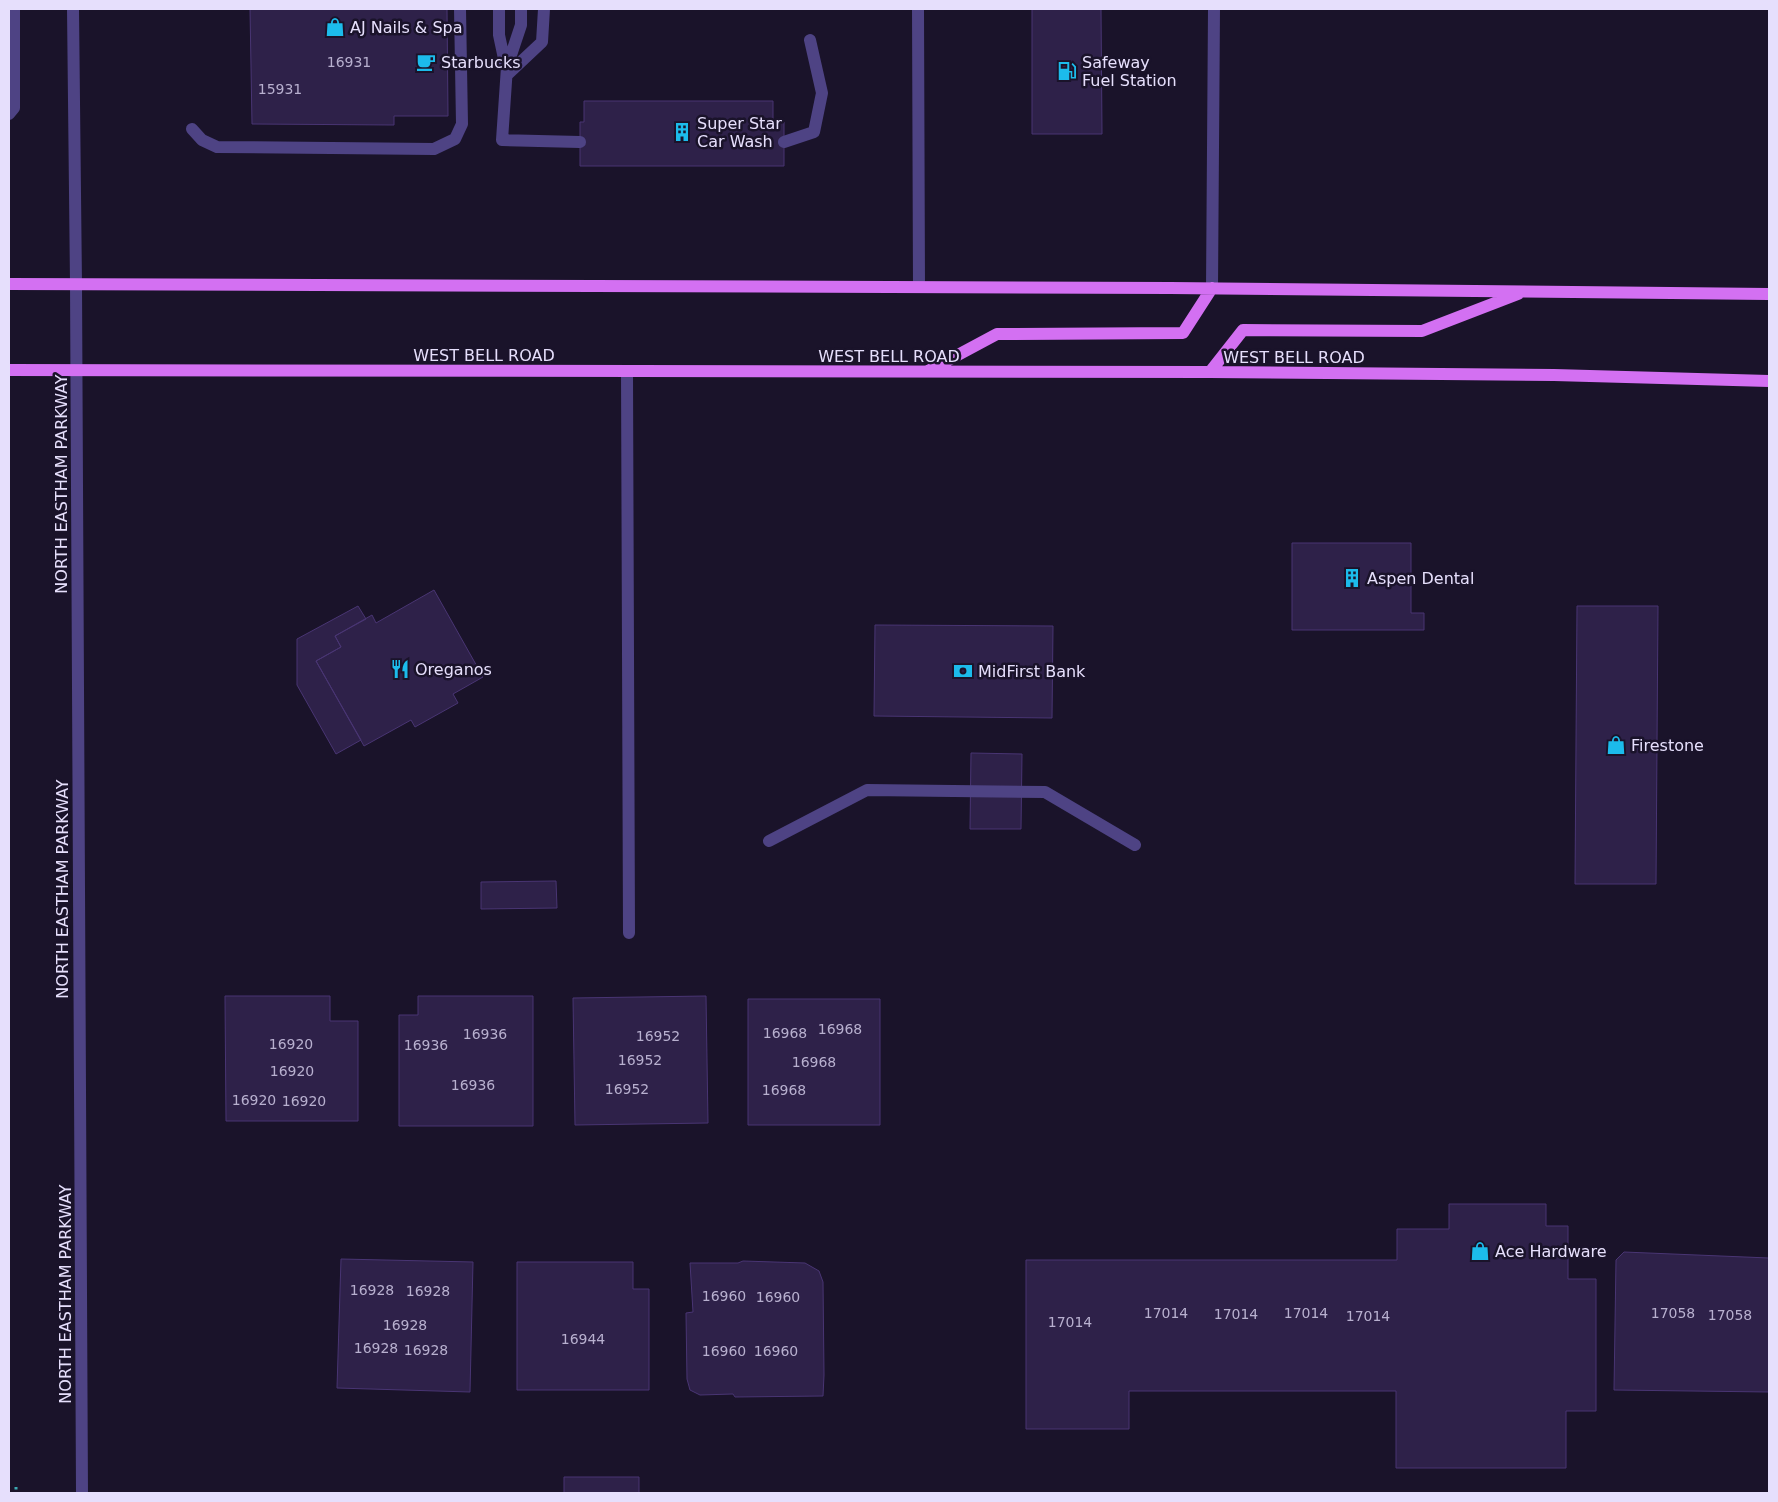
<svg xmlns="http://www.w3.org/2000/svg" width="1778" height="1502" viewBox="0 0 1778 1502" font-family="'DejaVu Sans',sans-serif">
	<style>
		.building { fill: #2e2149; stroke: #493573 }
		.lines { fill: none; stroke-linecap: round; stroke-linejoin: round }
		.path { stroke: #3caab3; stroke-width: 3; stroke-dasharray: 2.5 4; stroke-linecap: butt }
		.service { stroke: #4e4384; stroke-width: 12 }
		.tertiary { stroke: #4e4384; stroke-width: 12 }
		.primary { stroke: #d370f2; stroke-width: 12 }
		.labels { text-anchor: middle; stroke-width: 5; stroke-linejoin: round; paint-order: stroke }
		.number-label { font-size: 14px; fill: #b8b0cf }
		.poi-label { font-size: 16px; fill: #e6dffc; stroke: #1a132a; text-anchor: start }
		.street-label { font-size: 16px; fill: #e6dffc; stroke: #1a132a }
	</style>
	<rect width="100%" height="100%" fill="#1a132a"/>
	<path class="building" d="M250 9H447L448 116H394V125L252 124Z
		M1032 9H1101L1102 134H1032Z
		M584 101H773V122H784V166H580V122H584Z
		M1292 543H1411V613H1424V630H1292Z
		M434 590 483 677 453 694 458 703 415 727 411 720 364 746 316 661 341 647 335 636 372 615 376 623Z
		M358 606 366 619 335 636 341 647 316 661 361 740 336 754 297 685V639Z
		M1577 606H1658L1656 884H1575Z
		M875 625 1053 626 1052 718 874 716Z
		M971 753 1022 754 1021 829H970Z
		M556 881 557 908 481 909V882Z
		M225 996H330V1021H358V1121H226Z
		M418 996H533V1126H399V1015H418Z
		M706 996 708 1123 575 1125 573 998Z
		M748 999H880V1125H748Z
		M1449 1204H1546V1226H1568V1279H1596V1411H1566V1468H1396V1391H1129V1429H1026V1260H1397V1229H1449Z
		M1624 1252 1769 1258V1392L1614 1390 1616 1260Z
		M341 1259 473 1262 470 1392 337 1388Z
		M743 1261 805 1263 819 1271 823 1282 824 1375 823 1396 735 1397 733 1394 700 1395 690 1390 687 1379 686 1313 693 1312 690 1263H738Z
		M517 1262H633V1289H649V1390H517Z
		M564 1477H639V1493H564Z"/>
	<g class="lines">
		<path class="path" d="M16 1487V1493"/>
		<path class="service" d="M73 9 76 284
			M499 9V35L506 68
			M521 9V25L507 67 502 140 580 142
			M918 9 919 287
			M507 75 542 42 544 9
			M9 114 14 108V9
			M192 129 202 140 217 147 434 149 455 139 462 124 460 9
			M784 142 814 132 822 93 810 40
			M1212 288 1214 9
			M627 372 629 933
			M769 841 867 790 1045 792 1135 845"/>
		<path class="tertiary" d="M76 284 82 1493"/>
		<path class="primary" d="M9 284 1170 288 1769 294
			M9 370 1210 372 1554 375 1769 381
			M928 371 997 334 1183 333 1212 288
			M1210 372 1243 330 1422 331 1518 294"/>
	</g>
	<defs>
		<g id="shop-bare" transform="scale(1.5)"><path d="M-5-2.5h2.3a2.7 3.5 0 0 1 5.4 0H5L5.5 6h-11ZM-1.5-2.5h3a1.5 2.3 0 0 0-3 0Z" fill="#1cbbeb" stroke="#1a132a" stroke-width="2.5" paint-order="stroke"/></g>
		<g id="cafe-bare" transform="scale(1.5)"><path d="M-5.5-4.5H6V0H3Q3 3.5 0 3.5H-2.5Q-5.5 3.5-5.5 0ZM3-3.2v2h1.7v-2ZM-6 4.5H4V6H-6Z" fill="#1cbbeb" stroke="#1a132a" stroke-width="2.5" paint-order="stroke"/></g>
		<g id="fuel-bare" transform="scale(1.5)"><path d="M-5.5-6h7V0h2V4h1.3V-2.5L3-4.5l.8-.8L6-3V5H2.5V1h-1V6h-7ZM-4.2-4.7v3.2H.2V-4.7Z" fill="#1cbbeb" stroke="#1a132a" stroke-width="2.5" paint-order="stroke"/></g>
		<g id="building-bare" transform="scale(1.5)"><path d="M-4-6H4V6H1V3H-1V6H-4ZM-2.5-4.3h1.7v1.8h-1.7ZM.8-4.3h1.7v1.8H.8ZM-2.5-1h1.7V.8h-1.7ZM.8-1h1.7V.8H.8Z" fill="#1cbbeb" stroke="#1a132a" stroke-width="2.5" paint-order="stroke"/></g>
		<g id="restaurant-bare" transform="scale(1.5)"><path d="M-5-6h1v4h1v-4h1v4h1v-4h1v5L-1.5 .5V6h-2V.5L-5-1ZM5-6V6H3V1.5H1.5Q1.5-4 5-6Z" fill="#1cbbeb" stroke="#1a132a" stroke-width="2.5" paint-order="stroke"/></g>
		<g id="bank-bare" transform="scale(1.5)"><path d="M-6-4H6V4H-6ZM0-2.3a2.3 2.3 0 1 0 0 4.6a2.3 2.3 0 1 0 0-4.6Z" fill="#1cbbeb" stroke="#1a132a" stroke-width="2.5" paint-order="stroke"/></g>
	</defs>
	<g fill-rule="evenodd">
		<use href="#shop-bare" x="335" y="27"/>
		<use href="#cafe-bare" x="426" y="62"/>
		<use href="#fuel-bare" x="1067" y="71"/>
		<use href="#building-bare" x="682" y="132"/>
		<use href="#building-bare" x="1352" y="578"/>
		<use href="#restaurant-bare" x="400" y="669"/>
		<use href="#bank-bare" x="963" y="671"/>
		<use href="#shop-bare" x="1616" y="745"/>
		<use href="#shop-bare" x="1480" y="1251"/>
	</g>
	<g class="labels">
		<g class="number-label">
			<text x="349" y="67">16931</text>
			<text x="280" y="94">15931</text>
			<text x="840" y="1034">16968</text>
			<text x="785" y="1038">16968</text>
			<text x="485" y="1039">16936</text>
			<text x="658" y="1041">16952</text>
			<text x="291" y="1049">16920</text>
			<text x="426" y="1050">16936</text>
			<text x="640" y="1065">16952</text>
			<text x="814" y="1067">16968</text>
			<text x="292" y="1076">16920</text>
			<text x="473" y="1090">16936</text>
			<text x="627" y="1094">16952</text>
			<text x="784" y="1095">16968</text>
			<text x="254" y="1105">16920</text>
			<text x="304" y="1106">16920</text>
			<text x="372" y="1295">16928</text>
			<text x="428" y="1296">16928</text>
			<text x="724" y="1301">16960</text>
			<text x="778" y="1302">16960</text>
			<text x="1166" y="1318">17014</text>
			<text x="1306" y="1318">17014</text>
			<text x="1673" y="1318">17058</text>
			<text x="1236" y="1319">17014</text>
			<text x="1730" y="1320">17058</text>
			<text x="1368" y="1321">17014</text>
			<text x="1070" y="1327">17014</text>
			<text x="405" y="1330">16928</text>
			<text x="583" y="1344">16944</text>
			<text x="376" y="1353">16928</text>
			<text x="426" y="1355">16928</text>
			<text x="724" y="1356">16960</text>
			<text x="776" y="1356">16960</text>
		</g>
		<g class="poi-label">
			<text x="350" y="33">AJ Nails &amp; Spa</text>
			<text x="441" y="68">Starbucks</text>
			<text x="1082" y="68">Safeway<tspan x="1082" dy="18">Fuel Station</tspan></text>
			<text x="697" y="129">Super Star<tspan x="697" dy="18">Car Wash</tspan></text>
			<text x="1367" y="584">Aspen Dental</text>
			<text x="415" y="675">Oreganos</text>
			<text x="978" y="677">MidFirst Bank</text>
			<text x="1631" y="751">Firestone</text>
			<text x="1495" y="1257">Ace Hardware</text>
		</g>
		<g class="street-label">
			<text x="484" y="361">WEST BELL ROAD</text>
			<text x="889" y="362">WEST BELL ROAD</text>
			<text x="1294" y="363">WEST BELL ROAD</text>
			<text transform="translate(61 484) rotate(-90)" y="6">NORTH EASTHAM PARKWAY</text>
			<text transform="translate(62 889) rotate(-90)" y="6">NORTH EASTHAM PARKWAY</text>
			<text transform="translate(65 1294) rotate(-90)" y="6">NORTH EASTHAM PARKWAY</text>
		</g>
	</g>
	<rect width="1778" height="1502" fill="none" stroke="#e6dffc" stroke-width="20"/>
</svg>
